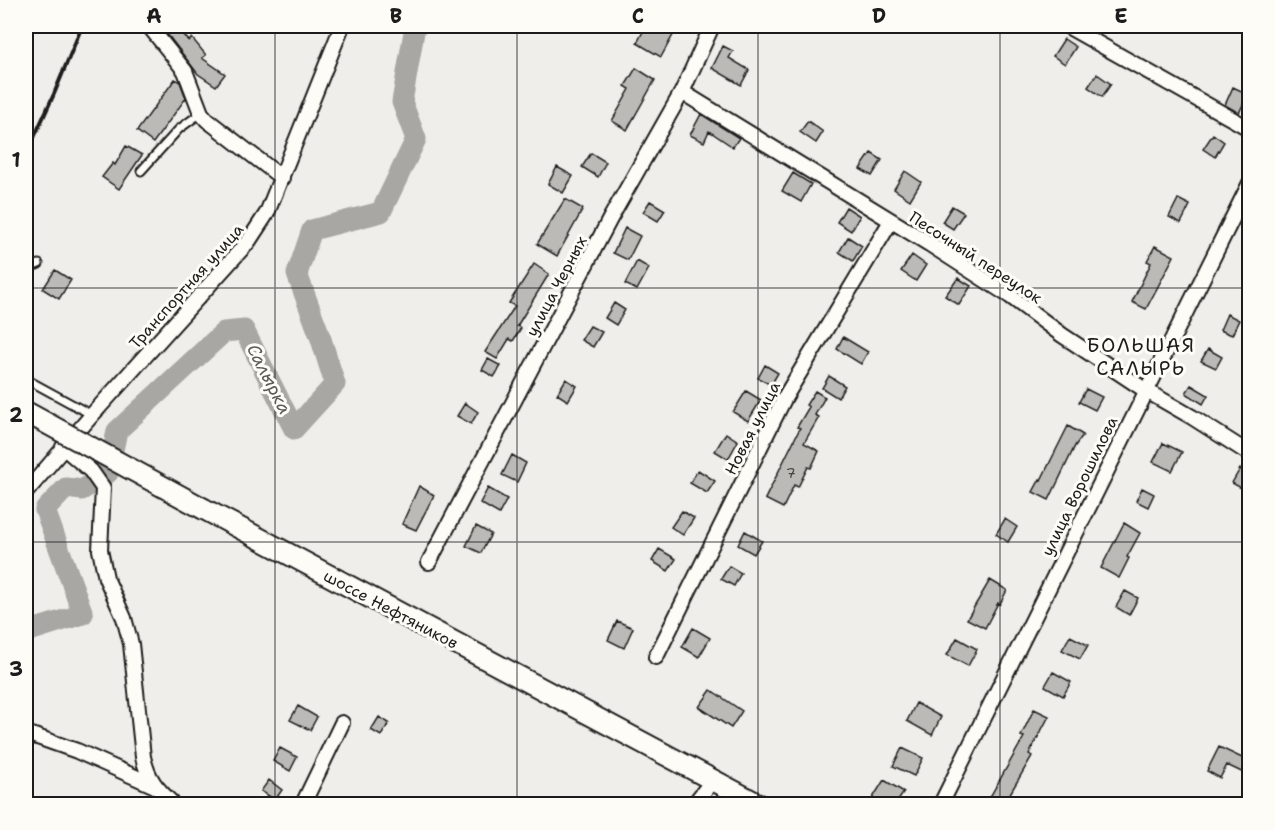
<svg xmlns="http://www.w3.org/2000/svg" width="1275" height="830" viewBox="0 0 1275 830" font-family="'Shantell Sans',sans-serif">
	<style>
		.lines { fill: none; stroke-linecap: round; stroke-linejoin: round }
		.river { stroke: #a8a7a3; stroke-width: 21 }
		.building { fill: #bbbab6; stroke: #1c1c1c; stroke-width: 1.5 }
		.lane-casing { stroke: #1c1c1c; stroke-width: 11 }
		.street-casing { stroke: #1c1c1c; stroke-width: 18 }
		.secondary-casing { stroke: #1c1c1c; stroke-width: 24 }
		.lane { stroke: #fdfcf7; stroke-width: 7 }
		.street { stroke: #fdfcf7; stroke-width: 14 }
		.secondary { stroke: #fdfcf7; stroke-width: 20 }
		.rail { stroke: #1c1c1c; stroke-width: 4 }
		.secondary-bridge-casing { stroke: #1c1c1c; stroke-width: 24; stroke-linecap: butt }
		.secondary-bridge { stroke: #fdfcf7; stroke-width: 20 }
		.grid { fill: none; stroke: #1c1c1c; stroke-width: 1.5; stroke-opacity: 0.55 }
		.labels { text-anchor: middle; stroke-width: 6; stroke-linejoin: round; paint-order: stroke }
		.number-label { font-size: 14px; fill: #444442 }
		.street-label { font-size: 16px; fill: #1c1c1c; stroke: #fdfcf7 }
		.water-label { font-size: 18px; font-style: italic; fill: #5b5b59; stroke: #fdfcf7 }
		.quarter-label { font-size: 20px; letter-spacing: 1.5px; fill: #1c1c1c; stroke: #fdfcf7 }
		.neatline { fill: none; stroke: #1c1c1c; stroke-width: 2 }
		.grid-label { font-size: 20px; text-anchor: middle; font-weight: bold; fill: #1c1c1c }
	</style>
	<rect width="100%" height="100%" fill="#f0eeea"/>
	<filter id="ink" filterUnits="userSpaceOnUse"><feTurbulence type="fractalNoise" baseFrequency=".0167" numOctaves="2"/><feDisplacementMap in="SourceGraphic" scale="12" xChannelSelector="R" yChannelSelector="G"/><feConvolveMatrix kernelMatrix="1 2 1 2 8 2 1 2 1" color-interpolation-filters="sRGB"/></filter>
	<g filter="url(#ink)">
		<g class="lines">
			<path class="river" d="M26 632 83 614 45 510 66 488 82 490 108 473 117 431 224 332 244 330 294 429 335 384 320 336 297 274 312 230 381 212 416 139 402 102 415 26"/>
		</g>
		<path class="building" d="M176 26 189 41 192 38 206 55 202 58 225 74 216 86 198 74 167 34Z
			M646 26H678L661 57 637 43Z
			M1064 39 1076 47 1065 64 1053 56Z
			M723 46 733 51 729 58 749 70 741 85 712 68Z
			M636 68 655 80 627 130 612 121 630 89 625 86Z
			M1097 74 1111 84 1102 97 1088 87Z
			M175 79 180 82 186 98 153 143 137 131Z
			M1233 87 1248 94 1239 113 1225 105Z
			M701 114 739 138 733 147 709 131 704 142 690 135Z
			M808 121 823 132 816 143 800 132Z
			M1213 134 1224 142 1215 157 1203 149Z
			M126 146 142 155 119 189 102 177 113 163 115 165Z
			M591 153 606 162 598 177 582 167Z
			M871 153 882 160 872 176 860 169Z
			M557 167 573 176 563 193 548 184Z
			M905 171 921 182 910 200 894 189Z
			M793 173 811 184 801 202 782 191Z
			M565 199 583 209 557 256 537 244Z
			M1178 199 1190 205 1181 223 1169 217Z
			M650 201 665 210 658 221 643 212Z
			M952 206 964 213 953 229 942 222Z
			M846 207 860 216 851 231 837 222Z
			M625 228 640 236 628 260 613 253Z
			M848 237 862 246 853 261 839 252Z
			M1155 246 1174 256 1146 309 1132 302 1151 263 1147 261Z
			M912 255 926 265 916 281 901 271Z
			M637 261 649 268 637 290 625 284Z
			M534 264 549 274 517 326 521 328 513 341 509 339 497 359 485 352 515 306 509 303Z
			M55 270 71 280 59 299 43 289Z
			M958 278 971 286 959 305 945 296Z
			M614 303 625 310 616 325 605 318Z
			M1227 314 1239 320 1232 335 1220 330Z
			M590 326 602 332 593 347 581 340Z
			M843 337 868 352 861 364 837 349Z
			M1208 349 1222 357 1216 368 1201 361Z
			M488 359 501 366 494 377 482 370Z
			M765 365 778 373 771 385 758 378Z
			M829 376 845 386 838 398 822 388Z
			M566 379 577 386 568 401 557 394Z
			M1191 385 1208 395 1203 404 1186 393Z
			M1086 389 1102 397 1095 410 1079 402Z
			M746 391 761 400 748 421 733 412Z
			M815 391 825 397 815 415 819 417 804 443 819 451 811 468 808 467 798 487 794 485 783 508 765 499 800 428 797 427 809 407 806 405Z
			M465 403 478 412 471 424 457 416Z
			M1068 426 1083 435 1075 446 1049 500 1033 492 1040 479 1041 480Z
			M726 433 738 441 728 459 715 451Z
			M1163 443 1182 452 1172 471 1153 462Z
			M512 455 526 463 517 482 502 475Z
			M1240 469 1250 475 1243 489 1232 483Z
			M698 470 715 481 707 493 690 483Z
			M419 486 434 495 416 530 402 524Z
			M488 488 507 499 499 514 480 503Z
			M1142 488 1154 494 1148 507 1136 501Z
			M682 511 694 518 683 535 671 527Z
			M1005 519 1017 527 1008 542 996 534Z
			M1124 523 1140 533 1127 557 1129 558 1119 578 1101 568Z
			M476 526 491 534 481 553 466 546Z
			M745 531 762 541 754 554 738 545Z
			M659 549 676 559 668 571 652 561Z
			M729 566 741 573 734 586 721 579Z
			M990 580 1007 590 1000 604 998 603 985 628 967 619Z
			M1125 591 1138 598 1129 615 1116 607Z
			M617 621 633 628 624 648 608 640Z
			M693 628 710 638 699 657 682 647Z
			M1070 636 1088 645 1080 659 1062 650Z
			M957 638 977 649 968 666 947 655Z
			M1053 672 1071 682 1063 696 1045 686Z
			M711 690 742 711 731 728 699 707Z
			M916 703 941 717 932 735 907 721Z
			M298 706 317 717 310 730 290 720Z
			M1034 709 1049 716 1029 754 1032 756 1004 804 990 797 1024 737 1021 736Z
			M379 717 389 723 381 736 371 730Z
			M1250 742V776L1227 765 1220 778 1207 771 1219 747 1242 758Z
			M280 748 297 757 290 771 273 761Z
			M902 748 923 758 914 776 893 766Z
			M269 780 282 790 275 800 261 791Z
			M884 780 904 792 896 804H869Z"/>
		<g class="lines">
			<g class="lane-casing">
				<path id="lane" d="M141 171 179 129 201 113
					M26 269 39 264
					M26 379 92 415"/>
			</g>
			<g class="street-casing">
				<path id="street" d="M149 26 185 71 201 113 207 120 282 178
					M1067 26 1250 129
					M682 92 931 245 1010 296 1062 335 1145 390 1192 417 1250 454
					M63 447 91 471 103 488 100 550 106 578 124 618 131 644 143 757C148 780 157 789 173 804
					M26 492 92 415 248 242 267 213 342 26
					M429 562 611 217 682 92 712 26
					M656 657 785 397 891 221
					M26 733 77 751 153 785
					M303 804 342 723
					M694 804 713 780
					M941 804 1250 183"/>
			</g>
			<g class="secondary-casing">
				<path id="secondary" d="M204 509 758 804"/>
			</g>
			<use href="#lane" class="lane"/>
			<use href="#street" class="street"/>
			<use href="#secondary" class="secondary"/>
			<path class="rail" d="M26 33 30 26
				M26 155 54 94 82 26"/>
			<g class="secondary-bridge-casing">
				<path id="secondary-bridge" d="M26 412 204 509"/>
			</g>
			<use href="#secondary-bridge" class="secondary-bridge"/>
		</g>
	</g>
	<path class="grid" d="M275 26V804M517 26V804M758 26V804M1000 26V804M26 288H1250M26 542H1250"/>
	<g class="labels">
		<g class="number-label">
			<text x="791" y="478">7</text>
		</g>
		<g class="street-label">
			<text transform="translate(976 257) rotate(33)" y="6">Песочный переулок</text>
			<text transform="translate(186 286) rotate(-48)" y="6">Транспортная улица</text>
			<text transform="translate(556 286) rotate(-62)" y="6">улица Черных</text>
			<text transform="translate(752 428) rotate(-63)" y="6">Новая улица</text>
			<text transform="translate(1079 486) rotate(-64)" y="6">улица Ворошилова</text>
			<text transform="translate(391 609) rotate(28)" y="6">шоссе Нефтяников</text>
		</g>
		<g class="water-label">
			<text transform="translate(269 379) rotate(63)" y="6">Салырка</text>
		</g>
		<g class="quarter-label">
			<text x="1141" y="352">БОЛЬШАЯ<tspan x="1141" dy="23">САЛЫРЬ</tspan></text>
		</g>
	</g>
	<rect width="1275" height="830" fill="none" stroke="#fdfcf7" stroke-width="66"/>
	<rect x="33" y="33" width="1209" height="764" class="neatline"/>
	<g class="grid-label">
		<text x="154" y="23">A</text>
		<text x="396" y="23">B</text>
		<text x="638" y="23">C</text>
		<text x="879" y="23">D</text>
		<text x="1121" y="23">E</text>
		<text x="16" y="167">1</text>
		<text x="16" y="422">2</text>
		<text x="16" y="676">3</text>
	</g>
</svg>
